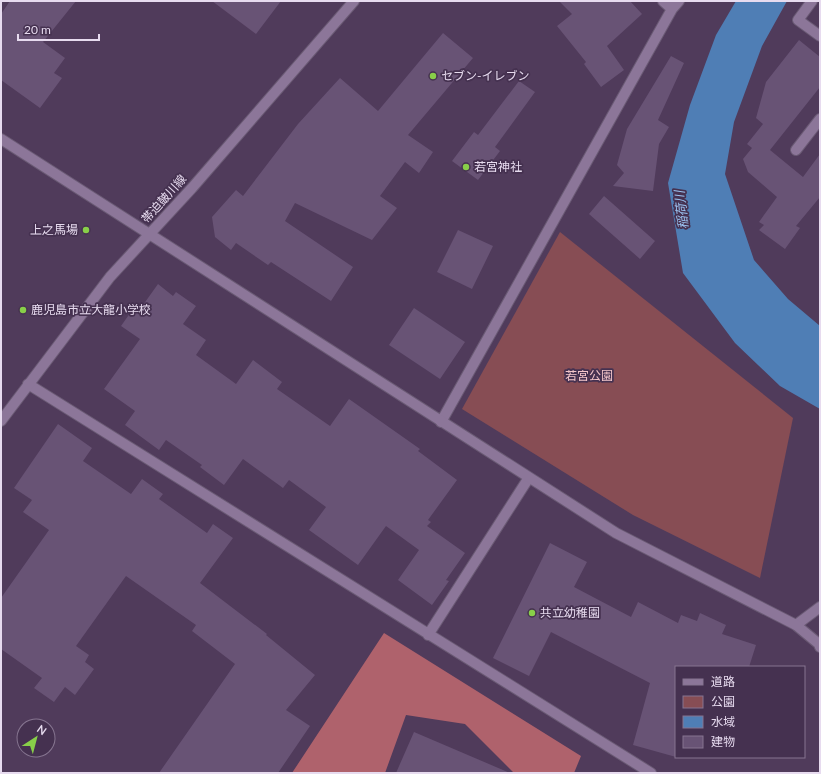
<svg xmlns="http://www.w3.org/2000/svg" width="821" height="774" viewBox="0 0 821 774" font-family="Lato,'Noto Sans JP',sans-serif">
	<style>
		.green { fill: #874d54 }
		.forest { fill: #af626c }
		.water { fill: #4f7eb5 }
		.building { fill: #685375 }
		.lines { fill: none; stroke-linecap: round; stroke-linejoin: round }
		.street-casing { stroke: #6a5a74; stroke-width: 12 }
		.secondary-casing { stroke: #6a5a74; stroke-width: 12 }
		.street { stroke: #8c7699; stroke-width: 10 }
		.secondary { stroke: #8c7699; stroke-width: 10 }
		.poi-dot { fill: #88cf49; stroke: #453150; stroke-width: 1.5 }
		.labels { text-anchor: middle; stroke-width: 3.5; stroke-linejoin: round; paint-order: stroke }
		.poi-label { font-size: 12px; fill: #e7dbef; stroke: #453150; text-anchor: start }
		.street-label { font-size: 12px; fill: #e7dbef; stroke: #453150 }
		.park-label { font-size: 12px; fill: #f4c6ca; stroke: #453150 }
		.water-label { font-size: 13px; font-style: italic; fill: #9cc3f1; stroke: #453150 }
	</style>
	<rect width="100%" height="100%" fill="#503b5b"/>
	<path class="green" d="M560 232 793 418 760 578 633 515 462 409Z"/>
	<path class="forest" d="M384 633 581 756 574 773H514L465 724 406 715 385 773H292Z"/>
	<path class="water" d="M736 1H787L762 46 734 122 725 174 754 260 788 299 820 326V409L780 386 735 343 683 273 668 183 690 105 716 35Z"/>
	<path class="building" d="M10 1H76L43 42 65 58 54 73 62 78 40 108 1 80V14Z
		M212 1H281L256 34Z
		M559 1H630L642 14 607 46 624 70 601 87 584 64 586 62 557 26 572 14Z
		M443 33 473 58 408 135 433 152 419 173 405 162 380 196 397 208 372 240 295 203 285 221 353 267 331 301 271 262 268 265 236 243 231 250 215 237 212 217 236 190 243 196 298 124 340 78 378 111Z
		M799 40 820 57V87L770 150 803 177 820 154V197L796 226 800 228 785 249 759 230 764 225 759 222 777 197 748 172 743 159 752 148 747 144 763 124 756 118 766 82Z
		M671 56 684 63 658 120 669 127 659 144 653 191 613 186 624 173 617 165 627 129Z
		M519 81 535 92 495 147 500 151 478 180 452 161 474 132 478 135Z
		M604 196 655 241 640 259 589 214Z
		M458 230 493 246 472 289 437 272Z
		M158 284 173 296 176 292 196 306 183 324 206 340 196 355 236 384 253 360 282 382 277 389 330 426 349 399 420 449 418 451 457 480 428 520 431 522 427 526 465 553 446 580 449 581 432 605 398 580 419 550 386 526 358 565 309 530 326 507 289 480 283 488 243 459 224 485 200 467 202 465 166 440 159 450 125 425 135 411 104 389 140 339 121 326 133 309 138 312Z
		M414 308 465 342 440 379 389 345Z
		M58 424 92 448 83 461 131 494 142 479 163 494 159 499 207 533 213 524 233 538 200 583 267 634 266 635 315 675 286 710 310 726 278 773H159L235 664 192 631 196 625 126 576 76 646 89 655 85 662 94 669 75 695 65 687 54 702 34 688 42 678 1 649V598L49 530 23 512 32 500 14 488Z
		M550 543 587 562 574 587 631 617 638 602 678 623 681 615 697 621 700 613 726 625 722 634 756 645 749 667H676V757L633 745 650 683 551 632 529 676 493 658Z
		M414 732 510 773H396Z"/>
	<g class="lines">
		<g class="street-casing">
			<path id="street" d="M663 1 672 9
				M812 1 798 20 820 36
				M796 150 820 119
				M28 384 651 773
				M441 422 672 9 679 1
				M796 625 820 607
				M428 635 528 479"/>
		</g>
		<g class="secondary-casing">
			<path id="secondary" d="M1 139 616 533 796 625 819 644 820 647
				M1 421 110 277 192 188 354 1"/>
		</g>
		<use href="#street" class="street"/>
		<use href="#secondary" class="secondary"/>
	</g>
	<g class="poi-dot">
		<circle cx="433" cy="76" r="4"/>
		<circle cx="466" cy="167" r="4"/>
		<circle cx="86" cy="230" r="4"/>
		<circle cx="23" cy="310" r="4"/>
		<circle cx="532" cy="613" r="4"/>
	</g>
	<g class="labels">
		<g class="poi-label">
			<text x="441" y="80">セブン-イレブン</text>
			<text x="474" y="171">若宮神社</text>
			<text x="78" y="234" text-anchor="end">上之馬場</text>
			<text x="31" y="314">鹿児島市立大龍小学校</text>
			<text x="540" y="617">共立幼稚園</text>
		</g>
		<g class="street-label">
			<text transform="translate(164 199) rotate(-48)" y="4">帯迫皷川線</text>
		</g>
		<g class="park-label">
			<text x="589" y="380">若宮公園</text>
		</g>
		<g class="water-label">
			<text transform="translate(681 210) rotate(-96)" y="5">稲荷川</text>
		</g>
	</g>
	<rect width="821" height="774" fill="none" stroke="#e7dbef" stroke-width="4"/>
	<rect x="675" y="666" width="130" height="92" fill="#453150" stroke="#867590"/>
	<rect x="683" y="679" width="20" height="6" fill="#8c7699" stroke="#867590"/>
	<text x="711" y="686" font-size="12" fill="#e7dbef">道路</text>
	<rect x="683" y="696" width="20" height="12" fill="#874d54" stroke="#867590"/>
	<text x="711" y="706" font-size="12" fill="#e7dbef">公園</text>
	<rect x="683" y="716" width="20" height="12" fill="#4f7eb5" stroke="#867590"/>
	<text x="711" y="726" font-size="12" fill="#e7dbef">水域</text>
	<rect x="683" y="736" width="20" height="12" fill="#685375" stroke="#867590"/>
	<text x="711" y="746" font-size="12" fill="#e7dbef">建物</text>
	<g transform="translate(36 738) rotate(36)"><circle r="19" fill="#453150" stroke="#867590"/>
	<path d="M0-3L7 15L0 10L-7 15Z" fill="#88cf49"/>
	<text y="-6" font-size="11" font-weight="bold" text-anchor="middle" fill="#e7dbef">N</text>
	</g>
	<path d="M18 34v6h81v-6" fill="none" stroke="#e7dbef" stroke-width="2"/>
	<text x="24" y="34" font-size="12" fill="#e7dbef" stroke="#453150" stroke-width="3" paint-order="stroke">20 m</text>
</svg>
